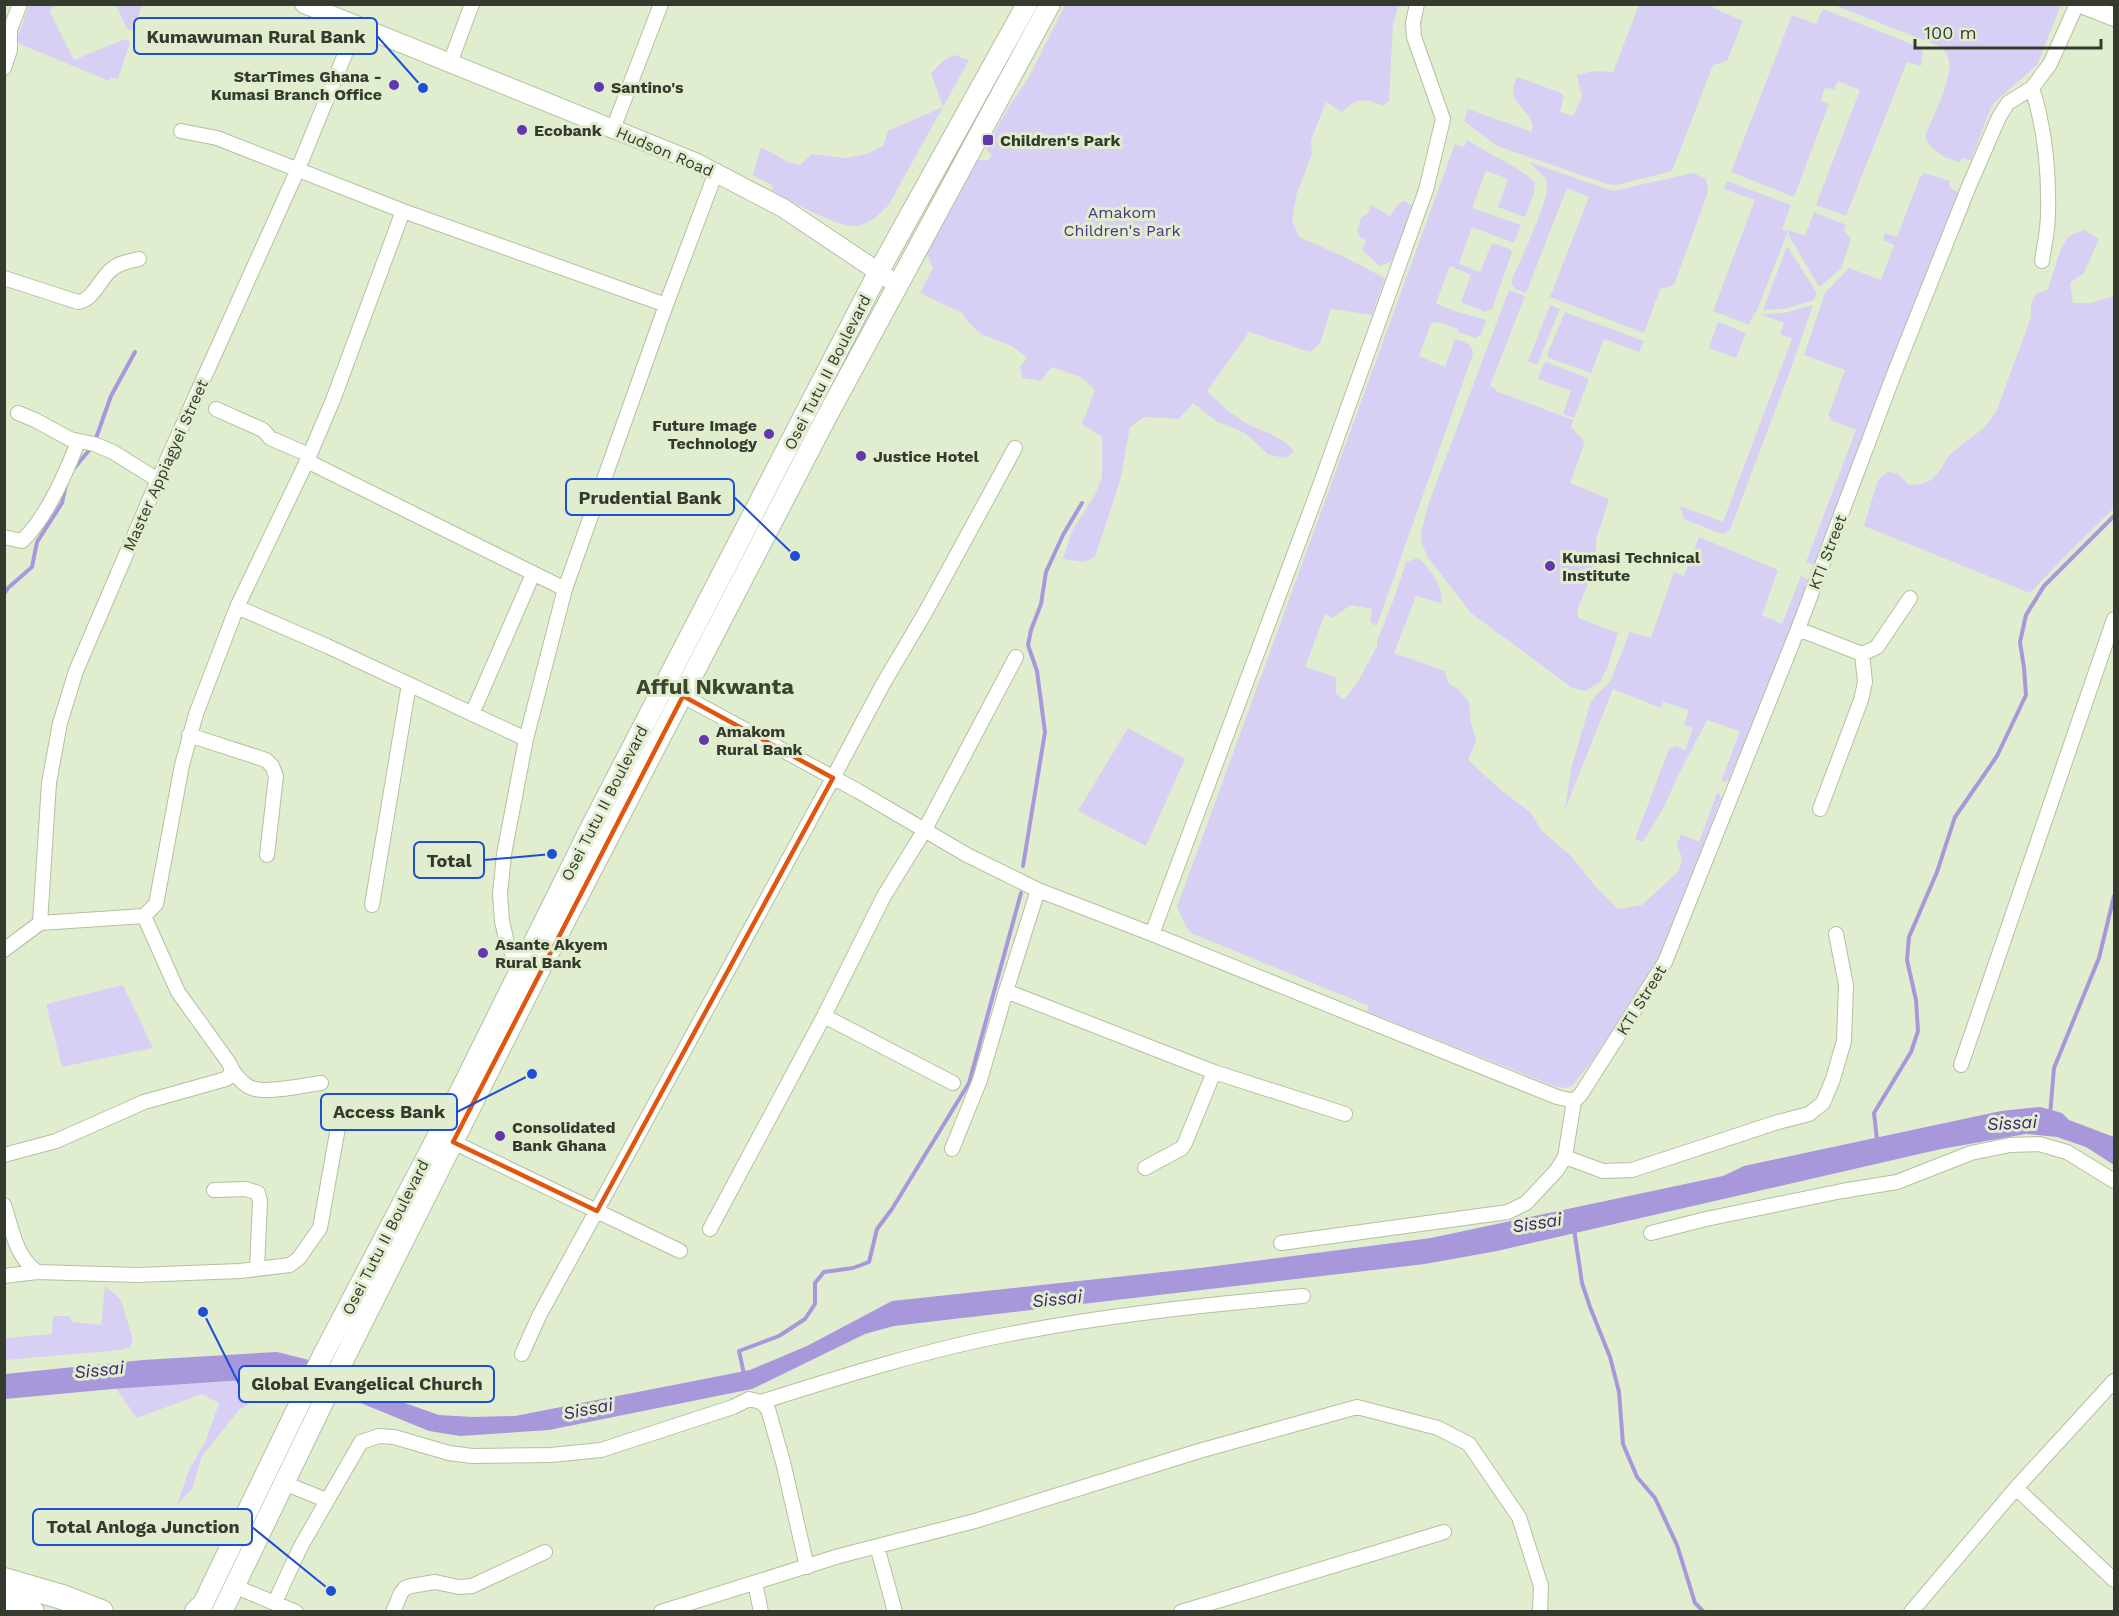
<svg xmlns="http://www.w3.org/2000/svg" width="2119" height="1616" viewBox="0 0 2119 1616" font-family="'Work Sans',sans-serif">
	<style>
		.green { fill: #d8cff5 }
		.water { fill: #a997db }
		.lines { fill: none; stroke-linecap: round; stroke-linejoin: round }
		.stream { stroke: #a997db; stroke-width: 4 }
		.minor-casing { stroke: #b3c0a1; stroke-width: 16 }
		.tertiary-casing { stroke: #b3c0a1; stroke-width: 20 }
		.secondary-casing { stroke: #b3c0a1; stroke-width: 22 }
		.trunk-casing { stroke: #b3c0a1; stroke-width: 26 }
		.minor { stroke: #fff; stroke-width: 14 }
		.tertiary { stroke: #fff; stroke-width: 18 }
		.secondary { stroke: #fff; stroke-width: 20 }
		.trunk { stroke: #fff; stroke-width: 24 }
		.marked { fill: none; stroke: #df570e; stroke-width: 4.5; stroke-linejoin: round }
		.poi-dot { fill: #6436ae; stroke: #e0eecf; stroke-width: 2 }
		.labels { text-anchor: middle; stroke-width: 6; stroke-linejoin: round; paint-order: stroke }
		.poi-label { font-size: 16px; font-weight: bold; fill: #353a2e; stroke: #e0eecf; text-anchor: start }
		.street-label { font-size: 16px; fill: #353a2e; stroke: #e0eecf }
		.park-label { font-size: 16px; fill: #4f3383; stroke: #e0eecf }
		.water-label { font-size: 18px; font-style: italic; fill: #3f2170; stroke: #e0eecf }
		.district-label { font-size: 22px; font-weight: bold; fill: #3b462c; stroke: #e0eecf }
		.leader { fill: none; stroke: #1d4ed8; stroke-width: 2 }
		.callout-dot { fill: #1d4ed8; stroke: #e0eecf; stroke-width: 2 }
		.callout { fill: #e0eecf; stroke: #1d4ed8; stroke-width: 2 }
		.callout-label { font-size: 18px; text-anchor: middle; font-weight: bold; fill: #353a2e }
	</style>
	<rect width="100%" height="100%" fill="#e0eecf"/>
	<path class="green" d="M60 4 49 10 74 60 125 39 130 42 118 79 111 77 109 81 20 44 17 39 29 5Z
		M116 5H142L134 29 131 30 127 29Z
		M1065 5H1409L1408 6 1398 7 1393 24 1389 101 1383 106C1363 98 1358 97 1342 112L1326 102 1311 140 1312 154 1297 193 1292 221 1299 237 1340 255 1385 278 1372 315 1331 309 1320 343 1310 352 1249 332 1207 391C1219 403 1230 413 1244 422 1263 433 1279 433 1294 451L1286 458 1269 455 1245 433 1216 421 1193 403 1179 419 1144 417 1130 427 1120 481 1095 557 1084 562 1063 559 1072 531 1096 493 1102 477V437L1082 424 1095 390 1083 378 1052 367 1040 381 1022 378 1020 367 1027 358 1012 346 981 334 968 322 962 313 920 293 933 268 925 250 974 160H989L992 154 988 152 986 147 1010 105 1029 77Z
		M1639 5H1713V8L1743 21 1727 61 1713 65 1672 171 1617 185 1607 184 1497 146 1464 121 1468 109 1532 132C1536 106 1502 108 1517 77L1561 93 1564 96 1560 112 1573 116 1582 97 1577 75 1593 71 1613 72Z
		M1834 5 2059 4 2061 5 2037 65 1996 101 1991 107 1971 160 1962 158 1960 162C1946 159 1930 151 1925 136 1932 119 1953 79 1949 61 1948 53 1944 50 1939 46Z
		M1823 9 1919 47 1923 52 1921 66 1907 62 1846 216 1816 205 1860 90 1838 81 1834 90 1825 87 1821 100 1829 104 1794 197 1731 172 1792 15 1816 24Z
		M954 55 969 60 888 206C878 215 870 224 856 226 838 228 791 201 773 192L772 185 753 175 761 147 788 162 800 165 812 154 846 158 867 154 883 146 888 131 943 107 931 73 944 60Z
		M1467 140C1484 152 1527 170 1535 184L1534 193 1525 217 1498 207 1508 179 1486 171 1472 208 1521 225 1514 243 1472 227 1459 264 1480 272 1492 243 1510 249 1512 252 1492 309 1485 312 1461 302 1471 275 1450 266 1436 303C1452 312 1468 314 1486 320L1481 334 1476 338 1457 332 1458 329 1440 322 1431 323 1419 356 1445 367 1455 339C1463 342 1473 343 1473 354L1377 625H1374L1370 621 1372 609 1351 605 1332 618 1325 614 1305 667 1336 677V694L1344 700 1358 682 1377 646V641L1395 596 1406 562 1418 558C1430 568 1444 587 1441 603L1416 596 1394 653 1445 671 1449 684 1458 689 1469 702 1471 723 1476 741 1468 760 1501 790 1530 812 1543 832 1571 856 1596 887 1618 909 1642 905 1679 871 1682 858 1677 845 1681 834 1699 842 1717 793 1720 794 1721 799 1659 959 1592 1061 1572 1086 1565 1088 1557 1087 1367 1012 1369 1006 1193 934 1187 928 1177 907 1455 144 1464 147Z
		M1529 162 1613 191 1693 173 1706 179 1708 192 1674 285 1660 289 1644 333 1550 297 1589 197 1567 188 1526 293 1517 290 1512 285V279C1520 262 1550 198 1547 183 1545 175 1535 168 1529 162Z
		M1925 173 1949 181 1950 188 1956 191 1958 196 1817 565 1806 562 1856 430 1830 420 1831 417 1828 416 1845 370 1804 355 1825 293 1849 268 1881 280 1894 245 1883 240 1885 233 1897 237 1920 177Z
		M1727 181 1791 205 1782 229 1788 231 1756 313H1754L1749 325 1713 311 1755 200 1724 189Z
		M1405 201 1415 208 1404 243 1397 248 1391 262 1380 266 1362 250 1366 240 1361 238 1357 230 1361 218 1369 212 1371 205 1390 216 1398 204Z
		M1814 212 1846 225 1844 231 1851 239 1841 269 1819 287 1788 234 1789 230 1805 236Z
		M2084 230 2099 239 2084 273 2070 283 2073 303H2091L2114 296V508L2067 554 2030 593 1864 526 1878 480 1888 472 1898 474 1909 485 1922 484 1931 480 1939 472 1950 454 1985 427 1997 410 2031 317V303L2037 293 2047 290C2053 278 2060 242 2070 236 2074 233 2079 232 2084 230Z
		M1787 246 1817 293 1814 300 1785 309 1763 310Z
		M1509 290 1525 296 1490 386 1496 389V391L1573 420 1571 427 1585 442 1570 483 1609 499 1596 540V555L1590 579 1578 608V618L1618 633 1608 666 1600 682 1586 691 1572 688 1471 613 1429 559 1422 545 1421 533 1428 505Z
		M1550 305 1560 309 1537 365 1528 361Z
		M1813 305 1789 374 1730 530 1724 534 1719 533 1684 519 1680 506 1723 522 1792 339 1780 334 1784 323 1760 314 1784 313Z
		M1565 312 1644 341 1639 352 1604 339 1591 373 1549 358 1547 355Z
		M1718 322 1746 333 1736 358 1709 348Z
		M1547 362 1589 379 1574 418 1563 414 1571 391 1538 379 1544 363Z
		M1699 537 1778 570 1762 615 1782 624 1801 576 1807 579 1809 584 1729 780 1726 782H1721L1740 731 1707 720 1676 780 1665 805 1643 842 1635 839 1669 749 1676 746 1685 750 1693 728 1684 725 1689 710 1663 702 1661 708 1613 689 1565 810 1571 769 1590 704 1596 695 1610 682 1630 632 1651 638 1674 572 1684 576Z
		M1128 728 1185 759 1146 846 1078 811Z
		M123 985 153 1048 62 1067 46 1004Z
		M105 1286 121 1300 133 1340 130 1347 121 1350 5 1360V1338L52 1334 53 1316H69L73 1322 101 1325Z
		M291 1377 302 1379 297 1388 284 1387 257 1399 239 1410 202 1456 192 1489 177 1505 189 1470 206 1440 219 1403 202 1394 137 1418 116 1389Z"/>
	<path class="water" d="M2040 1107 2062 1113 2069 1120 2114 1137V1165L2086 1147 2057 1137 2026 1134 1941 1149 1497 1251 1425 1264 894 1326 865 1334 752 1389 549 1430 460 1436 429 1431 302 1379 291 1377 113 1389 5 1399V1374L143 1360 277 1352 309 1360 382 1395 439 1415 473 1417 515 1416 750 1370 807 1346 892 1301 1200 1268 1431 1238 1723 1176 1744 1166 2001 1111Z"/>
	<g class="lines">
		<path class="stream" d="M95 441 111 396 135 352
			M71 472 91 448
			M4 594 8 588 32 567 37 542 62 503 66 484
			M1023 866 1045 732 1037 671 1028 645 1031 630 1041 604 1046 572 1063 535 1082 503
			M2050 1115 2054 1068 2099 958 2114 896
			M1877 1140 1874 1113 1911 1052 1918 1031 1916 1000 1907 960 1909 937 1937 872 1955 817 1997 756 2026 695 2024 668 2020 642 2026 615 2044 586 2114 516
			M1574 1229 1582 1283 1590 1307 1610 1357 1619 1392 1623 1444 1637 1477 1655 1498 1677 1545 1695 1603 1704 1612
			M744 1374 739 1351 779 1336 805 1319 815 1304V1283L824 1272 853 1268 869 1262 877 1229 892 1209 969 1083 1021 893"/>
		<g class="minor-casing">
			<path id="minor" d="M450 63 472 4
				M4 68 10 50V30L20 4
				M2032 88C2045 128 2049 172 2048 214 2048 230 2044 246 2042 261
				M613 129 661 4
				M181 131 217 138 403 211 666 305
				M4 278 78 302C94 300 100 278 112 269 119 263 130 261 139 259
				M216 409 263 430 270 438 309 455
				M18 413 35 420 70 439 94 444 113 452 158 480
				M307 461 565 589
				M4 537 22 541C46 518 66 473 78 442
				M237 607 327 646 526 739
				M1798 629 1862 654 1877 647 1910 598
				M683 696 858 791 967 855 1038 890 1152 934 1557 1097 1574 1101
				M472 714 533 574
				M189 735 266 760 272 766 276 776 267 855
				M1820 809 1861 700 1865 682 1862 654
				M372 905 409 684
				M144 916 178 992 229 1063C233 1073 244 1087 255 1089 269 1093 306 1085 321 1083
				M40 923 49 783 60 723 76 671 158 480 298 169 357 25
				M1152 934 1319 488 1426 190 1443 119 1414 37 1413 23 1417 4
				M4 950 40 923 144 916 156 904 182 765 196 714 237 607 307 461 333 400 403 211
				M521 970 507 943 502 921 500 894 504 854 526 739 565 589 666 305 716 172
				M1006 991 1214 1072 1345 1114
				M824 1016 953 1083
				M1961 1065 2114 619
				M1574 1101 1581 1094 1665 962 1798 629 1894 374 1969 186 1999 117 2008 103 2032 88 2050 64 2077 4
				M453 1142 680 1251
				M952 1149 980 1080 1006 991 1038 890
				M4 1155 56 1141 144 1102 226 1079 230 1075 232 1069
				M1565 1157 1603 1171 1632 1170 1778 1122 1809 1114 1823 1103 1833 1079 1844 1041 1846 985 1836 934
				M1145 1168 1182 1148 1185 1143 1214 1072
				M214 1190 246 1189 258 1193 260 1201 257 1269
				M4 1205C13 1231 14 1254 37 1272L137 1275 240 1271 290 1265 299 1258 320 1228 342 1105
				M710 1229 824 1016 884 896 924 831 1016 657
				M1651 1233 1706 1219 1842 1191 1897 1182 1971 1153 2010 1145 2039 1144 2067 1152 2114 1181
				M1281 1243 1508 1212 1526 1203 1557 1170 1565 1157 1574 1101
				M4 1276 37 1272
				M522 1354 539 1316 833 778 883 684 925 613 1015 448
				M761 1402C843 1376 926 1350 1010 1334 1107 1315 1205 1305 1303 1296
				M284 1483 326 1500
				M2016 1488 2114 1580
				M877 1546 895 1612
				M755 1583 761 1612
				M234 1586 296 1612
				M275 1602 301 1546 361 1442 379 1436 394 1437 449 1453 472 1456 551 1455 601 1450 733 1407 749 1399 761 1402 768 1409 783 1462 807 1567
				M393 1612 401 1593 405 1588 411 1586 435 1582 459 1587 472 1586 545 1552
				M661 1612 839 1556 975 1521 1199 1451 1357 1407 1438 1428 1469 1444 1519 1517 1541 1586 1540 1612
				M1181 1612 1444 1532
				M1911 1612 2016 1488 2114 1381"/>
		</g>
		<g class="tertiary-casing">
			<path id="tertiary" d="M304 4 695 162 783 208 898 285
				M2081 4 2114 17"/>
		</g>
		<g class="secondary-casing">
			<path id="secondary" d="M199 1612 323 1355 443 1126 592 825 879 271 1027 4
				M222 1612 342 1363 536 977 826 418 1050 4"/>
		</g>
		<g class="trunk-casing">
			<path id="trunk" d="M4 1580 62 1597 101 1612
				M4 1604 32 1612
				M197 1612 200 1609"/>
		</g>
		<use href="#minor" class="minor"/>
		<use href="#tertiary" class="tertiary"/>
		<use href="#secondary" class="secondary"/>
		<use href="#trunk" class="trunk"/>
	</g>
	<path class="marked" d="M683 696 833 778 597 1211 453 1142Z"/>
	<g class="poi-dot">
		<circle cx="394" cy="85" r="6"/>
		<circle cx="599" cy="87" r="6"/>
		<circle cx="522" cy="130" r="6"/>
		<rect x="982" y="134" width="12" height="12" rx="3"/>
		<circle cx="769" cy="434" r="6"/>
		<circle cx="861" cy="456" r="6"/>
		<circle cx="1550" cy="566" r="6"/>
		<circle cx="704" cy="740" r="6"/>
		<circle cx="483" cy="953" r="6"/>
		<circle cx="500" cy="1136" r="6"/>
	</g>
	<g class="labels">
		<g class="poi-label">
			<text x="382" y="82" text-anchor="end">StarTimes Ghana -<tspan x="382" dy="18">Kumasi Branch Office</tspan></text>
			<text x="611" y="93">Santino's</text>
			<text x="534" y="136">Ecobank</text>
			<text x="1000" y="146">Children's Park</text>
			<text x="757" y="431" text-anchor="end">Future Image<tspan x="757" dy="18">Technology</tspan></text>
			<text x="873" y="462">Justice Hotel</text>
			<text x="1562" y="563">Kumasi Technical<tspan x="1562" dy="18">Institute</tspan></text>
			<text x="716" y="737">Amakom<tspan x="716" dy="18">Rural Bank</tspan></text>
			<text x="495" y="950">Asante Akyem<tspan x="495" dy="18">Rural Bank</tspan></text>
			<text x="512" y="1133">Consolidated<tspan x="512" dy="18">Bank Ghana</tspan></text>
		</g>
		<g class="street-label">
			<text transform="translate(665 151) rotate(23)" y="6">Hudson Road</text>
			<text transform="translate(827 372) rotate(-63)" y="6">Osei Tutu II Boulevard</text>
			<text transform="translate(165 465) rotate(-66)" y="6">Master Appiagyei Street</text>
			<text transform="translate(1827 552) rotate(-69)" y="6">KTI Street</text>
			<text transform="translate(604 803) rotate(-63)" y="6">Osei Tutu II Boulevard</text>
			<text transform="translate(1641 1000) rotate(-58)" y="6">KTI Street</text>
			<text transform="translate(385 1237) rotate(-63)" y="6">Osei Tutu II Boulevard</text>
		</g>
		<g class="park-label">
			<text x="1122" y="218">Amakom<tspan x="1122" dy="18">Children's Park</tspan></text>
		</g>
		<g class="water-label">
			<text transform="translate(2012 1123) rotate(-3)" y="6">Sissai</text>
			<text transform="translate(1537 1223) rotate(-9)" y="6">Sissai</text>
			<text transform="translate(1057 1299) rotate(-6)" y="6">Sissai</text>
			<text transform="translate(99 1370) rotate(-6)" y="6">Sissai</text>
			<text transform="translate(588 1409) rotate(-11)" y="6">Sissai</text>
		</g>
		<g class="district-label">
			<text x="715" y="694">Afful Nkwanta</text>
		</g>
	</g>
	<path class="leader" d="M423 88L377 36M795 556L734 497M552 854L484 860M532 1074L457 1112M203 1312L239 1384M331 1591L252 1527"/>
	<g class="callout-dot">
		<circle cx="423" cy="88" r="6"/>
		<circle cx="795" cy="556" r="6"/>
		<circle cx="552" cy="854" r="6"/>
		<circle cx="532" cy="1074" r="6"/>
		<circle cx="203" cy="1312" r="6"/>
		<circle cx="331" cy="1591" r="6"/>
	</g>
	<g class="callout">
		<rect x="134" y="18" width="243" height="36" rx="6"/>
		<rect x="566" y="479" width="168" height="36" rx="6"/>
		<rect x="414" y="842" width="70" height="36" rx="6"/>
		<rect x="321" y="1094" width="136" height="36" rx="6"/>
		<rect x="239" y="1366" width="255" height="36" rx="6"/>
		<rect x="33" y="1509" width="219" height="36" rx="6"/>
	</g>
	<g class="callout-label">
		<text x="256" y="43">Kumawuman Rural Bank</text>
		<text x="650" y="504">Prudential Bank</text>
		<text x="449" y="867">Total</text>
		<text x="389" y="1118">Access Bank</text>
		<text x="367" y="1390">Global Evangelical Church</text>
		<text x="143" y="1533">Total Anloga Junction</text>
	</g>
	<rect width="2119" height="1616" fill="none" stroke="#353a2e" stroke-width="12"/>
	<path d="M1915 39v9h186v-9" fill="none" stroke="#353a2e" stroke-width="3"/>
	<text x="1924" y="39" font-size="18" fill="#353a2e" stroke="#e0eecf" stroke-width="4.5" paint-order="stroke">100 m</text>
</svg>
